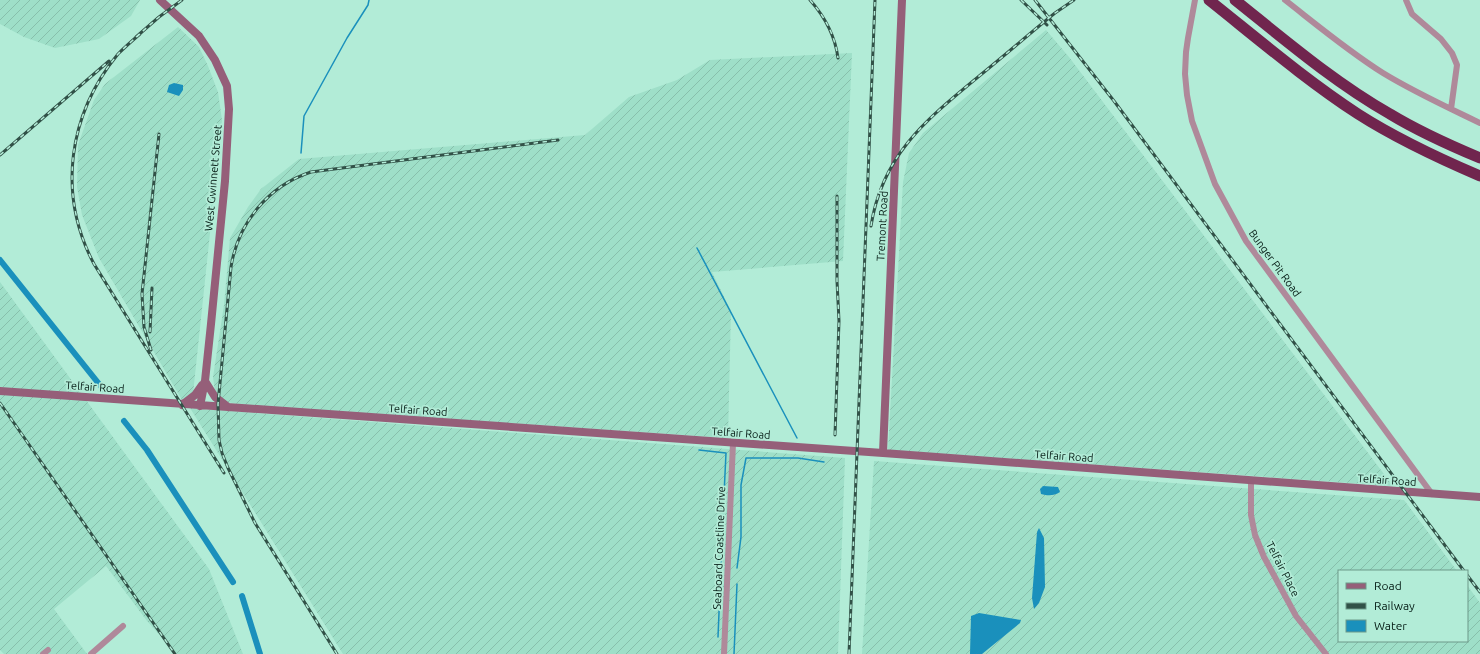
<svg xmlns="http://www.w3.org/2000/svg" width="1480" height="654" viewBox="0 0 1480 654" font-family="Ubuntu,sans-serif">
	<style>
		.industrial { fill: url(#industrial-furrows) }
		.water { fill: #1a90bc }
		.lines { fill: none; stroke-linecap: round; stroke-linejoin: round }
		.stream { stroke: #1a90bc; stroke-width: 1.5 }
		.canal { stroke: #1a90bc; stroke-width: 6 }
		.street { stroke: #af899a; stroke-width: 6 }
		.secondary { stroke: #955f79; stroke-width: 8 }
		.highway { stroke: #70254e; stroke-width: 11 }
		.rail-casing { stroke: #315147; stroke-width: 3 }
		.rail { stroke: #b2ecd7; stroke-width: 1.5; stroke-dasharray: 4.5; stroke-linecap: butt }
		.labels { text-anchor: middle; stroke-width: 3.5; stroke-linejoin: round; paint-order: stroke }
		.street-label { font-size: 11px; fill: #051c15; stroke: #b2ecd7 }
	</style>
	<defs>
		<pattern id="industrial-furrows" width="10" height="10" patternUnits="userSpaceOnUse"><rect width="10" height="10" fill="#9edfc8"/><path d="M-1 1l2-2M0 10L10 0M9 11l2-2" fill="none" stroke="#87bfab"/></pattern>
	</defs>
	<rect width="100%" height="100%" fill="#b2ecd7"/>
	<path class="industrial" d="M0 0H140L131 16 99 39 55 48 24 37 0 24Z
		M178 27 199 47 208 66 218 92 222 120 193 394 182 400 99 258 82 215 77 187 78 145 94 100 105 84Z
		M1046 30 1069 57 1393 486 888 450 903 182 909 153 923 133Z
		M852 53 843 261 712 272 731 311 728 438 244 405 227 402 215 392 213 377 224 305 230 238 248 207 261 189 299 159 585 135 629 97 677 80 710 60Z
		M0 282 209 569 243 654H177L147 621 106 566 54 609 87 654H4L0 650Z
		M190 408 845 458 838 654H343Z
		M874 461 1404 500 1457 571H1339V641H1467V585L1480 603V654H862Z"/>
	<path class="water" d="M174 83 183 85V90L179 96 167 92 169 85Z
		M1043 486 1058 487 1060 492C1054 496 1048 496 1041 494L1040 489Z
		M1039 528 1044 538 1045 587 1039 603 1034 609 1032 598 1037 532Z
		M979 613 1021 620 1020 623 982 654H970L971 616Z"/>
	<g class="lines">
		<path class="stream" d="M301 153 304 116 347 38 368 5 369 0
			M697 248 797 438
			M699 450 726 453 724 495
			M737 568 741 537V485L746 458H798L824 462
			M718 637 723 515
			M734 654 737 584"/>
		<path class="canal" d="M0 260 103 389
			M124 421 147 450 233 582
			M242 596 260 654"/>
		<path class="street" d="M1195 0 1188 38 1186 52 1185 74 1187 95 1192 121 1215 184 1246 241 1432 494
			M1285 0C1317 25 1348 51 1383 73 1414 92 1447 107 1480 123
			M1406 0 1412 14 1441 39 1452 53 1457 65 1451 109
			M1251 481V515L1255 535 1264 557 1296 616 1326 654
			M43 654 48 650
			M91 654 123 626
			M724 654 733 443"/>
		<path class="secondary" d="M160 0 199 36 215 60 227 86 229 109 225 181 211 324 205 381 200 406
			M205 381 215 397 228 407
			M0 391 883 453 1480 497
			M182 405 195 395 202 385
			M883 453 902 0"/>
		<path class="highway" d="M1209 0C1258 39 1306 80 1358 114 1397 139 1438 158 1480 176
			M1235 0C1285 40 1334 82 1390 114 1418 131 1449 145 1480 158"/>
		<g class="rail-casing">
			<path id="rail" d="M810 0C825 17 835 35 838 58
				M1021 0 1047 25
				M1035 0 1114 101 1464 571
				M140 34C133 40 125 47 118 54 68 115 57 194 94 264L224 473
				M136 37 159 17 182 0
				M0 155 109 61
				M871 226C882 155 926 120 978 77 1004 56 1029 34 1055 13L1074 0
				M150 332 152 288
				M151 350 144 327 142 294 159 134
				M0 403 175 654
				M835 435 839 321 837 281V196
				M1467 575 1480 592
				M337 654 255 523 228 468 222 453 219 440 218 404 231 267C238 223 268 186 311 172L558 140
				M849 654 875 0"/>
		</g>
		<use href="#rail" class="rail"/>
	</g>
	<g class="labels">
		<g class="street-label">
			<text transform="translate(213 178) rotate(-85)" y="4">West Gwinnett Street</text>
			<text transform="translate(882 226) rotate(-87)" y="4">Tremont Road</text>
			<text transform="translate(1275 263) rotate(54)" y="4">Bunger Pit Road</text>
			<text transform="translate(95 387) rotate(4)" y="4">Telfair Road</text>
			<text transform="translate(418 410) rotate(4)" y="4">Telfair Road</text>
			<text transform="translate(741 433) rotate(4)" y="4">Telfair Road</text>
			<text transform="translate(1064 456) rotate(4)" y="4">Telfair Road</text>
			<text transform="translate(1387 480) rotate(4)" y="4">Telfair Road</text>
			<text transform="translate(719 548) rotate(-88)" y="4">Seaboard Coastline Drive</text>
			<text transform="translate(1283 569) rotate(63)" y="4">Telfair Place</text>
		</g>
	</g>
	<rect x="1338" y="570" width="130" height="72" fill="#b2ecd7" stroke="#6d9989"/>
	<rect x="1346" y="583" width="20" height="6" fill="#955f79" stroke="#6d9989"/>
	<text x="1374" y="590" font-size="12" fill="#051c15">Road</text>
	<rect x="1346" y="603" width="20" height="6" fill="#315147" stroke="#6d9989"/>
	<text x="1374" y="610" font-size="12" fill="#051c15">Railway</text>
	<rect x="1346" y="620" width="20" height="12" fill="#1a90bc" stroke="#6d9989"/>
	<text x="1374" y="630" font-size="12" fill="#051c15">Water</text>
</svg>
